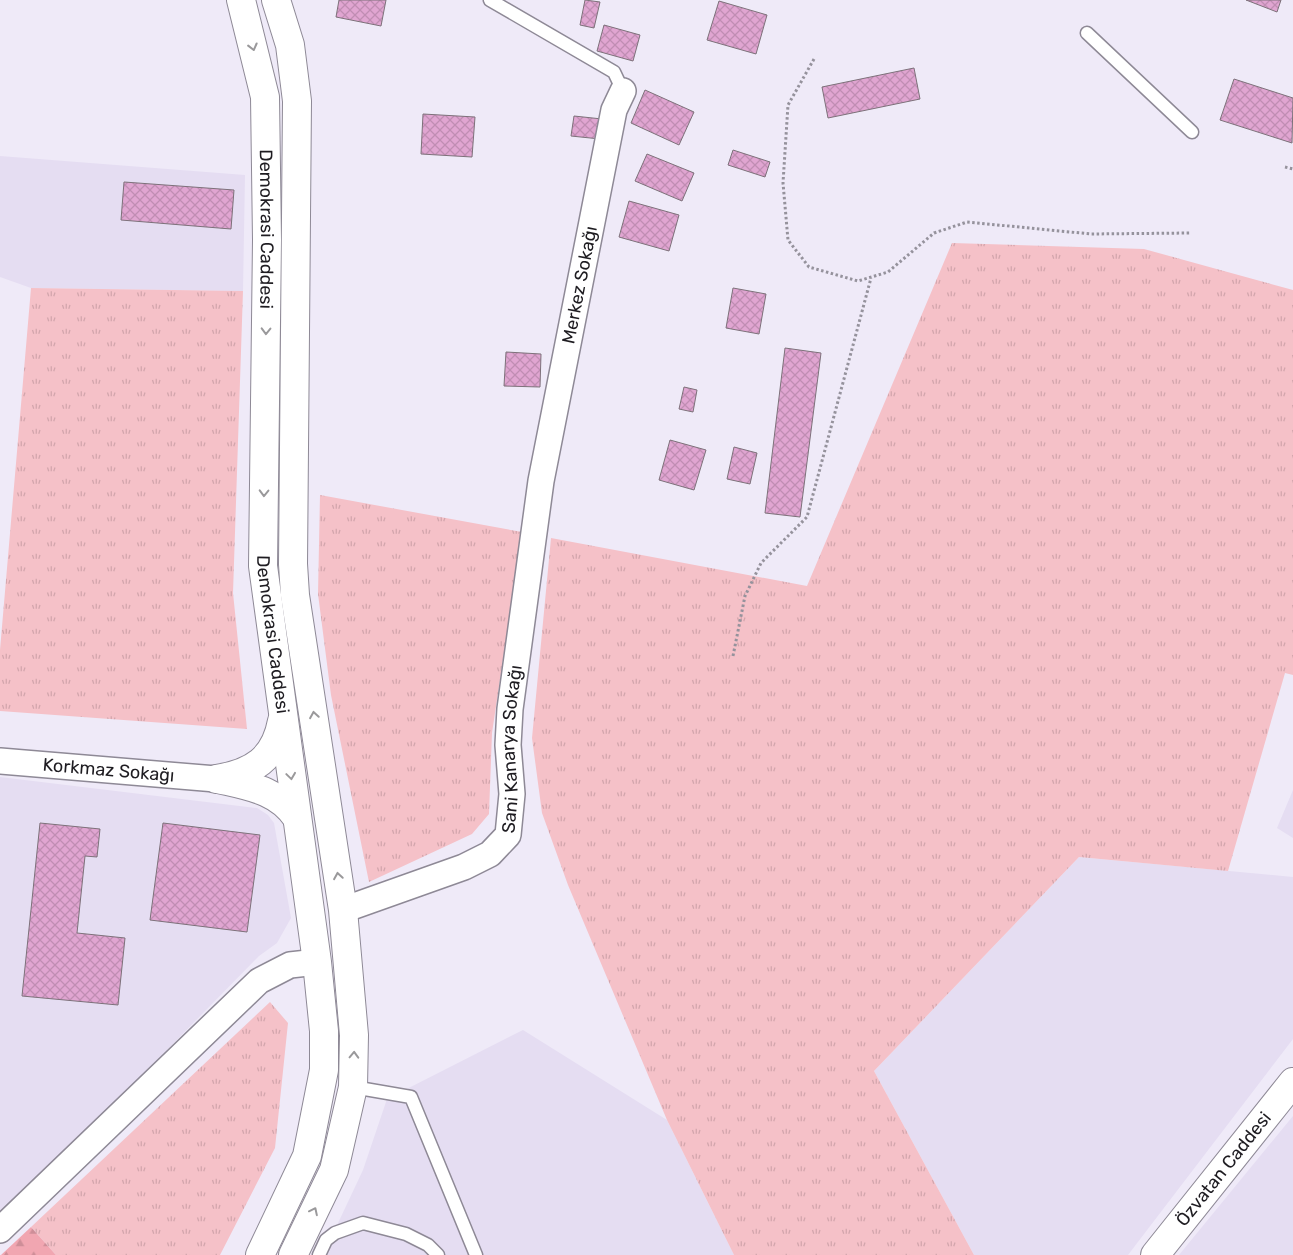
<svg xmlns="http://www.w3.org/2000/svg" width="1293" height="1255" viewBox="0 0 1293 1255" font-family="Rubik,sans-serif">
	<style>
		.built { fill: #e5ddf2 }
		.grass { fill: url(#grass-tufts) }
		.forest { fill: url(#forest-firs) }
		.building { fill: url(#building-cross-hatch); stroke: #7d717a }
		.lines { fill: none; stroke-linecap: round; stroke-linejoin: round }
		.service-casing { stroke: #8e8996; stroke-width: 15 }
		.minor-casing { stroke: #8e8996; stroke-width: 28 }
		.primary-casing { stroke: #8e8996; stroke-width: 30 }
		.path { stroke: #95929c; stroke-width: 3; stroke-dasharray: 2.5 2.5; stroke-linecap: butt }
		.service { stroke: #fff; stroke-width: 12 }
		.minor { stroke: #fff; stroke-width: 25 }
		.primary { stroke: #fff; stroke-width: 28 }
		.oneway { stroke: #9a999b }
		.labels { text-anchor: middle; stroke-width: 4; stroke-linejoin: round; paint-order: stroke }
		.street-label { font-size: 18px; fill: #1e1c21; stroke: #fbf9fe }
	</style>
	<defs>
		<pattern id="grass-tufts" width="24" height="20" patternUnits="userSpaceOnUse" patternTransform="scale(1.25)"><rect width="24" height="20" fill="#f5c1c8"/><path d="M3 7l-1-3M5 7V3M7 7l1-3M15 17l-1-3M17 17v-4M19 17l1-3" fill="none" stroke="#d2a5ac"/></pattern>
		<pattern id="forest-firs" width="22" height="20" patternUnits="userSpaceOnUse" patternTransform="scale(1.25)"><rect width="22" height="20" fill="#f1a6b1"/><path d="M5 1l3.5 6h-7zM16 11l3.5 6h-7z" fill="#ce8e98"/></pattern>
		<pattern id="building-cross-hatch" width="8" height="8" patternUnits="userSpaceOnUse" patternTransform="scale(1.25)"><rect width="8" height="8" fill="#e0a5d1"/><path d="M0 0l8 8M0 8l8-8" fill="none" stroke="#c08db3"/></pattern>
	</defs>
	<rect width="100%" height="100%" fill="#efeaf8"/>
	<path class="built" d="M0 156 245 175 243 291 31 288 0 277Z
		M0 777 257 808 268 815 274 823 291 918 277 943 259 956 62 1157 0 1214Z
		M1293 790V838L1277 828Z
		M1079 857 1293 877V1039L1128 1255H974L874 1071Z
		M523 1030 667 1120 734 1255H323L363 1170 387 1099Z
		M1293 1116V1255H1179Z"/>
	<path class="grass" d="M952 243 1144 249 1293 290V675L1285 673 1228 871 1079 857 874 1071 974 1255H734L667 1120 568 885 542 813 532 738 551 538 807 586Z
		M31 288 243 291 233 593 247 729 0 711V650Z
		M320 495 522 532 492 733 489 814 472 834 369 882 331 695 318 594Z
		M270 1002 288 1023 275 1148 220 1255H56L31 1227Z"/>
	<path class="forest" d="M31 1227 56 1255H1Z"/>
	<path class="building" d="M339 0H386L381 26 336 17Z
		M585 0 600 2 594 28 580 25Z
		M1246 0H1281L1277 12Z
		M719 1 767 15 756 54 707 40Z
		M604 25 640 35 633 61 597 51Z
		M914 68 920 99 828 118 822 87Z
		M1234 79 1293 98 1292 143 1220 120Z
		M645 90 694 112 679 145 631 123Z
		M423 114 475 117 472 157 421 154Z
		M574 116 602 119 600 139 571 136Z
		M733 150 770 162 765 177 728 165Z
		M647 154 694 173 682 201 635 181Z
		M124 182 234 190 231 229 121 220Z
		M629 201 679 215 669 251 619 237Z
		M733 288 766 294 759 334 726 328Z
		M785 348 821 353 800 517 765 513Z
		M506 352 541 354 540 387 504 386Z
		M684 387 697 390 693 412 679 409Z
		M670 440 706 450 694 490 659 480Z
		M734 447 757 453 750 484 727 479Z
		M40 823 100 829 97 857 85 856 77 933 125 938 118 1005 22 996Z
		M163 823 260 835 247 932 150 920Z"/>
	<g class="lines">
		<g class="service-casing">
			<path id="service" d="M490 0 614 72 623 91
				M1087 33 1192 132
				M353 1087 411 1097 476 1255
				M319 1255 326 1240 335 1233 363 1223 406 1234 428 1245 438 1255"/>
		</g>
		<g class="minor-casing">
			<g id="minor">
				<path id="s1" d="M0 761 216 779"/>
				<path id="s2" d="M343 910 464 867 490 854 508 835 512 794 508 745 510 709 541 481 614 110 623 91"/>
				<path d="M0 1230 259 981 290 965 317 962"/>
			</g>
		</g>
		<g class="primary-casing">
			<g id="primary">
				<path id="s3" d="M241 0 265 97 267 240 263 566 317 962 324 1031V1070L307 1156 260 1255"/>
				<path d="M276 0 290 45 297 101 293 564 295 595 343 910 354 1035 353 1087 334 1170 293 1255"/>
				<path d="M216 779C253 773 275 759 282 721"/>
				<path d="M218 779C248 786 279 790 297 818"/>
				<path id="s4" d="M1155 1255 1293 1082"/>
			</g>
		</g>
		<path class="path" d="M814 59 788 105 783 183 788 240 809 267 858 281 888 272 934 233 967 222 1091 234 1190 233
			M1285 167 1293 169
			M733 656 745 596 761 563 807 517 871 278"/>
		<use href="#service" class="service"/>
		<use href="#minor" class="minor"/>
		<use href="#primary" class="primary"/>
	</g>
	<defs><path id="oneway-chevron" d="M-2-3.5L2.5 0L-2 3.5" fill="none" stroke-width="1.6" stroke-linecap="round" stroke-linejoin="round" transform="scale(1.25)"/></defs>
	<g class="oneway">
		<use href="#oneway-chevron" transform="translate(253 47) rotate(76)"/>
		<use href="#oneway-chevron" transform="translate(266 331) rotate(91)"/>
		<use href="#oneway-chevron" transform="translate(264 493) rotate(91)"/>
		<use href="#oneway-chevron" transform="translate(314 715) rotate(-99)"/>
		<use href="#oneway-chevron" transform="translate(291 776) rotate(82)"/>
		<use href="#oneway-chevron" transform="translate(338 876) rotate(-99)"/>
		<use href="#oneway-chevron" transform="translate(354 1055) rotate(-88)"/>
		<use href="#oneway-chevron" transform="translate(314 1211) rotate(-64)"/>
	</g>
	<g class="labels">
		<g class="street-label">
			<text dy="6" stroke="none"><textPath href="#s3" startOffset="232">Demokrasi Caddesi</textPath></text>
			<text dy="6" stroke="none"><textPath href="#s2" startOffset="740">Merkez Sokağı</textPath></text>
			<text dy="6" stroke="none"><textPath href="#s3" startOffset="638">Demokrasi Caddesi</textPath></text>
			<text dy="6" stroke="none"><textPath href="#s2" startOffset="270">Sani Kanarya Sokağı</textPath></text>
			<text dy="6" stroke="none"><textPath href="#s1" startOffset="109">Korkmaz Sokağı</textPath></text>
			<text dy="6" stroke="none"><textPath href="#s4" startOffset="110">Özvatan Caddesi</textPath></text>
		</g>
	</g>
</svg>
